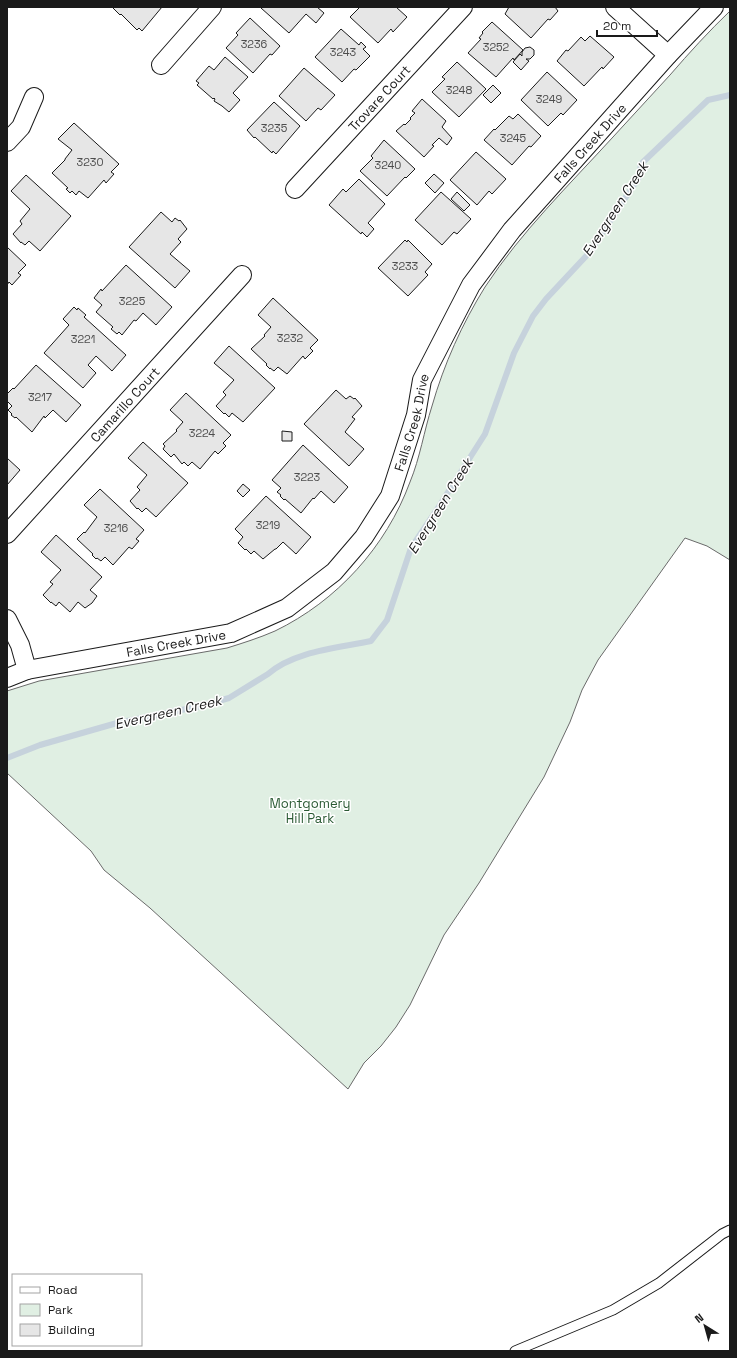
<svg xmlns="http://www.w3.org/2000/svg" width="737" height="1358" viewBox="0 0 737 1358" font-family="'Space Grotesk',sans-serif">
	<style>
		.green { fill: #e0efe3; stroke: #6a6a6a }
		.lines { fill: none; stroke-linecap: round; stroke-linejoin: round }
		.stream { stroke: #c6d2dc; stroke-width: 6 }
		.building { fill: #e6e6e6; stroke: #1a1a1a }
		.service-casing { stroke: #1a1a1a; stroke-width: 11 }
		.minor-casing { stroke: #1a1a1a; stroke-width: 20 }
		.service { stroke: #fff; stroke-width: 9 }
		.minor { stroke: #fff; stroke-width: 18 }
		.labels { text-anchor: middle; stroke-width: 3; stroke-linejoin: round; paint-order: stroke }
		.number-label { font-size: 11px; fill: #4d4d4d }
		.street-label { font-size: 13px; fill: #1a1a1a; stroke: #fff }
		.park-label { font-size: 13px; fill: #2b5a34; stroke: #fff }
		.water-label { font-size: 14px; font-style: italic; fill: #1a1a1a; stroke: #fff }
	</style>
	<rect width="100%" height="100%" fill="#fff"/>
	<path class="green" d="M730 11V560L707 546 685 538 598 660 582 690 570 722 544 777 479 883 444 935 410 1005 396 1027 381 1046 364 1063 348 1089 150 908 104 870 91 851 7 773V691L39 681 227 648C243 643 259 638 275 631 337 601 386 547 410 482 420 458 424 431 432 406 444 364 462 324 485 287 521 232 569 185 613 137 632 116 651 96 670 75 689 53 709 31 730 11Z"/>
	<g class="lines">
		<path class="stream" d="M7 758 40 745 117 723 201 706 229 698 268 674C294 651 338 648 371 641L387 620 411 548 436 511 485 434 514 353 533 316 546 299 589 253 639 177 641 164 708 100 730 95"/>
	</g>
	<path class="building" d="M114 7H162L142 31 139 28 137 30 121 14 120 15 113 8Z
		M263 7H317L324 13 316 23 306 14 289 33 261 8Z
		M360 7H396L407 17 393 32 391 29 378 43 350 17Z
		M509 7H555L558 11 550 20 548 19 531 38 505 14Z
		M250 18 280 46 272 55 270 54 253 73 226 48 238 35 236 33Z
		M492 22 523 50 514 60 513 58 496 77 468 53 481 39 479 38 483 33 482 32Z
		M341 29 359 45 361 42 366 47 363 49 370 56 356 70 354 69 342 82 315 57Z
		M590 36 614 57 603 69 602 67 584 86 557 61 566 50 568 51 581 37 585 41Z
		M530 47 534 50V55L530 59H526L529 61 521 70 513 62 520 54 522 56V52L525 48Z
		M225 57 248 77 233 93 240 100 229 112 222 106 214 101 215 99 214 98 213 99 197 85 199 83 196 81 209 66 214 70Z
		M457 62 486 89 459 117 432 92 445 79 442 77Z
		M304 68 335 95 321 110 318 108 306 121 279 96Z
		M547 72 577 100 563 115 561 113 548 126 521 100Z
		M493 85 501 93 491 103 483 95Z
		M422 99 446 121 442 127 452 138 447 145 439 138 432 145 434 146 424 157 396 131 404 124 405 125 411 119 410 118 415 113 412 111Z
		M274 102 300 126 276 154 273 151 272 153 255 137 254 138 247 130Z
		M518 114 541 136 531 147 529 146 512 165 484 140 494 129 495 130 509 116 513 119Z
		M74 123 119 164 111 172 114 174 106 183 104 180 88 198 79 191 76 195 72 191 70 193 66 189 68 188 52 173 65 160V159L72 150 58 139Z
		M384 140 415 169 406 178 405 177 387 196 360 171 373 158 371 156Z
		M476 152 506 179 492 194 489 191 477 205 450 180Z
		M434 174 444 183 435 193 425 183Z
		M26 175 71 216 40 251 29 241 25 245 21 242V243L13 234 22 224 20 221 30 209 11 191Z
		M359 179 385 204 368 223 374 229 367 237 362 232 361 234 329 205 343 189 346 192Z
		M441 192 471 219 457 234 454 232 442 245 415 220Z
		M457 192 470 205 464 211 451 199Z
		M161 212 172 222 175 218 179 221 180 220 187 229 178 239 181 242 170 254 190 271 175 288 129 247Z
		M405 240 407 242 408 240 432 264 425 272 428 275 408 296 378 268Z
		M7 247 26 265 18 273 21 275 12 285 9 282 7 285Z
		M126 265 172 307 156 325 143 313 136 321 134 320 122 335 119 332 117 334 111 329 113 327 96 312 102 305 94 298 101 289 102 291Z
		M273 298 318 340 310 348 313 351 305 359 303 356 287 374 278 367 274 371 270 368V369L266 365 267 364 251 349 265 336 264 335 271 327 258 315Z
		M74 307 77 310 78 308 86 315 84 317 126 355 112 371 96 356 88 365 96 373 83 388 44 353 69 325 63 319Z
		M229 346 275 388 243 422 232 413 229 417 225 413 224 414 216 406 226 395 223 392 234 380 214 363Z
		M36 365 81 405 66 422 53 410 45 418 44 416 32 432 16 417 15 418 11 415 12 414 8 410 12 406 7 401V394L13 388 14 389Z
		M336 390 346 399 350 396 354 399 355 398 362 406 352 417 355 419 345 432 364 449 349 466 304 424Z
		M186 393 231 435 223 443 226 446 218 454 215 451 200 469 192 462 188 466 184 462 182 464 174 454 171 457 163 449 165 446 163 444 177 431 176 430 183 422 170 410Z
		M282 431 292 432V441H282Z
		M143 442 188 483 156 517 146 508 142 512 138 508 137 509 130 501 140 490 137 487 147 475 128 458Z
		M303 445 348 487 334 503 321 491 314 499 313 498 301 513 285 499 284 500 280 496 281 495 277 492 281 488 272 480Z
		M7 458 20 470 7 485Z
		M243 484 250 490 243 497 237 491Z
		M100 489 144 530 136 539 139 541 132 549 129 547 113 565 105 557 101 561 97 558 96 559 92 555 93 554 77 539 84 532 85 533 97 517 84 505Z
		M266 496 311 537 296 554 283 542 276 549H275L263 559 254 551 251 554 246 549 245 550 238 543 243 537 235 529Z
		M56 535 102 577 90 590 97 596 92 603 85 608 78 602 70 612 59 602 56 606 51 602V603L43 595 53 584 50 582 61 570 41 552Z"/>
	<g class="lines">
		<g class="service-casing">
			<path id="service" d="M515 1351 613 1310 659 1283 722 1234 730 1230"/>
		</g>
		<g class="minor-casing">
			<g id="minor">
				<path d="M615 7 668 55"/>
				<path d="M161 65 212 7"/>
				<path d="M7 142 21 127 34 97"/>
				<path id="s1" d="M295 189 463 7"/>
				<path id="s2" d="M7 534 242 275"/>
				<path d="M7 619 20 645 27 670"/>
				<path id="s3" d="M7 678 27 670 231 633 287 608 334 572 364 537 390 496 416 415 422 380 471 285 512 230 668 55 714 7"/>
			</g>
		</g>
		<use href="#service" class="service"/>
		<use href="#minor" class="minor"/>
	</g>
	<g class="labels">
		<g class="number-label">
			<text x="254" y="48">3236</text>
			<text x="496" y="51">3252</text>
			<text x="343" y="56">3243</text>
			<text x="459" y="94">3248</text>
			<text x="549" y="103">3249</text>
			<text x="274" y="132">3235</text>
			<text x="513" y="142">3245</text>
			<text x="90" y="166">3230</text>
			<text x="388" y="169">3240</text>
			<text x="405" y="270">3233</text>
			<text x="132" y="305">3225</text>
			<text x="290" y="342">3232</text>
			<text x="83" y="343">3221</text>
			<text x="40" y="401">3217</text>
			<text x="202" y="437">3224</text>
			<text x="307" y="481">3223</text>
			<text x="268" y="529">3219</text>
			<text x="116" y="532">3216</text>
		</g>
		<g class="street-label">
			<text dy="5" stroke="none"><textPath href="#s1" startOffset="124">Trovare Court</textPath></text>
			<text dy="5" stroke="none"><textPath href="#s3" startOffset="857">Falls Creek Drive</textPath></text>
			<text dy="5" stroke="none"><textPath href="#s2" startOffset="175">Camarillo Court</textPath></text>
			<text dy="5" stroke="none"><textPath href="#s3" startOffset="521">Falls Creek Drive</textPath></text>
			<text dy="5" stroke="none"><textPath href="#s3" startOffset="173">Falls Creek Drive</textPath></text>
		</g>
		<g class="park-label">
			<text x="310" y="808">Montgomery<tspan x="310" dy="15">Hill Park</tspan></text>
		</g>
		<g class="water-label">
			<text transform="translate(615 209) rotate(-57)" y="5">Evergreen Creek</text>
			<text transform="translate(440 506) rotate(-58)" y="5">Evergreen Creek</text>
			<text transform="translate(168 712) rotate(-13)" y="5">Evergreen Creek</text>
		</g>
	</g>
	<rect width="737" height="1358" fill="none" stroke="#1a1a1a" stroke-width="16"/>
	<rect x="12" y="1274" width="130" height="72" fill="#ffffff" stroke="#a3a3a3"/>
	<rect x="20" y="1287" width="20" height="6" fill="#ffffff" stroke="#a3a3a3"/>
	<text x="48" y="1294" font-size="12" fill="#1a1a1a">Road</text>
	<rect x="20" y="1304" width="20" height="12" fill="#e0efe3" stroke="#a3a3a3"/>
	<text x="48" y="1314" font-size="12" fill="#1a1a1a">Park</text>
	<rect x="20" y="1324" width="20" height="12" fill="#e6e6e6" stroke="#a3a3a3"/>
	<text x="48" y="1334" font-size="12" fill="#1a1a1a">Building</text>
	<g transform="translate(705 1326) rotate(323)" stroke="#ffffff" stroke-width="3" paint-order="stroke">
	<path d="M0-3L7 15L0 10L-7 15Z" fill="#1a1a1a"/>
	<text y="-6" font-size="11" font-weight="bold" text-anchor="middle" fill="#1a1a1a">N</text>
	</g>
	<path d="M597 30v6h60v-6" fill="none" stroke="#1a1a1a" stroke-width="2"/>
	<text x="603" y="30" font-size="12" fill="#1a1a1a" stroke="#ffffff" stroke-width="3" paint-order="stroke">20 m</text>
</svg>
